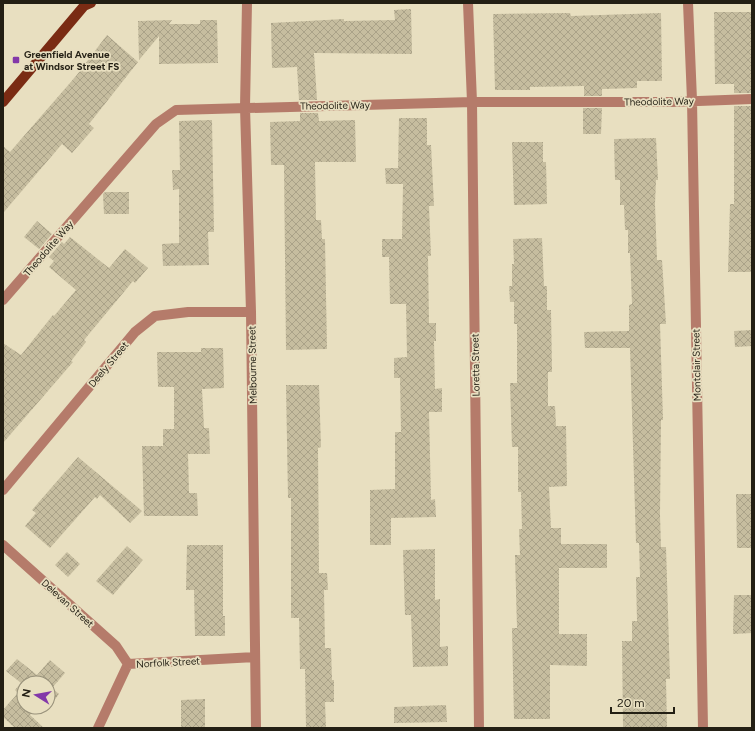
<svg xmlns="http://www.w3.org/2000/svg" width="755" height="731" viewBox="0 0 755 731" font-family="Figtree,sans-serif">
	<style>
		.building { fill: url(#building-cross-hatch) }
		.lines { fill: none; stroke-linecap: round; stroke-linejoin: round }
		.minor { stroke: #b57b6a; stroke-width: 10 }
		.major { stroke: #7a2b13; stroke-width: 10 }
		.poi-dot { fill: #8338a9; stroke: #e8dfc0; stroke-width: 1.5 }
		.labels { text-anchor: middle; stroke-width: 3.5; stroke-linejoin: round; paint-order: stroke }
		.poi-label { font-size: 10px; font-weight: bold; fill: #231f14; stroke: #e8dfc0; text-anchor: start }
		.street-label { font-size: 10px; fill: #231f14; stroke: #e8dfc0 }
	</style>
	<defs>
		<pattern id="building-cross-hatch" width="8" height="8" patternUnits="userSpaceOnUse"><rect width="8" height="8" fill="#c6bd9f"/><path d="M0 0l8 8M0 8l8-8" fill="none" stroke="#aaa288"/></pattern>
	</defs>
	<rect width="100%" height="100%" fill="#e8dfc0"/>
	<path class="building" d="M411 9 412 54 314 53 317 100H299L297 67 272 68 271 23 344 19V21L395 20 394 10Z
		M714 12H752V93H734V84H715Z
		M570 13 571 16 661 13 662 81H637V88L602 89V96H584V86L530 87V90H495L493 14Z
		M172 20 169 24H200V20H217L218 63 159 64V36L139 60 138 21Z
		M107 35 138 62 89 124 94 128 72 153 62 144 3 213V146L10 152 76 76Z
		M734 106H752V272H728L730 204H734Z
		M583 108H602L601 134H583Z
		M300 113H318L319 121 355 120 356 162H315L316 220H321L322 239H325L327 349 286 350 284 165H271L270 122 300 121Z
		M399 118H427V145H431L434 206H429L431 256H428L429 323H436V341H434L435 389 442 388V412H429L431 500 435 499 436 517 391 518V545H370V490L395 489V432H401L400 378H394V358L407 357 406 304H390L389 257H382V239H402L403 184H386L385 168H398Z
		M212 120 214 232H208L209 265 163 266 162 244 179 243V189L173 190 172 170H180L179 121Z
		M656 138 658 180H656L655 204 657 260H662L666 324H660L663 420H661L660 515 661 547H666L670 679H666L667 728H623L622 641H632V621H637L636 577H640L639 543H636L630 348H585L584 332 629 331V305L632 304 630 253H628V230H625L624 205H620V180H615L614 139Z
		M512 142H543V162H546L547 204 514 205Z
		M105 192H129V214H104L103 194Z
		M37 221 52 234 39 249 24 237Z
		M70 237 109 268 125 249 148 268 135 283 133 281 84 340 86 342 71 361 73 362 3 443V343L21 355 53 315 54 316 76 290 49 267 54 261 49 257 62 242 64 244Z
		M542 238 544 286H547V310H551L552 372H548V406H555L556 426H566L567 486 549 487 551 528H561V544H607V568H559V634H587V666L550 665V719H514L512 628H517L515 555H520L519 529H522L521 492H518V447H512L510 383H517V324H514V302H510L509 286H512V264H514L513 239Z
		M752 330V346L735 347 734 331Z
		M201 348H223L224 388 202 389 204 428H209L210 454H188L189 493H197L198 516H144L142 446H163V429H174V387H158L157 352H201Z
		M286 385H319L321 447 318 448 319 573H327L328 590H324L325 648H331L332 680H334V702H325L326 728H306L305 669H300L299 618H291V498H288Z
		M78 457 142 511 130 523 100 495 97 499 95 497 50 548 25 526 36 513 32 510Z
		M736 494H752V548H737Z
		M187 545H223V616H225V636H195L194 590H186Z
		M127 546 143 560 113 595 96 581Z
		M435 549V600L440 599V647L448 646V666L413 667 411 615H405L403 550Z
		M67 552 80 564 68 577 55 565Z
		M734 595H752V633L733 634Z
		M17 659 37 675 50 660 65 673 52 688 59 694 50 706 48 704V683H24V707H37L30 715 44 728H15L3 717V710L18 693 15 690 21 683 6 671Z
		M205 699V728H181V700Z
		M446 705 447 722 394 723V707Z"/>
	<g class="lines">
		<path class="minor" d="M247 3 245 107 251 312 256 728
			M468 3 472 102 479 728
			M688 3 692 100 703 728
			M3 300 156 124 176 110 472 102H672L752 99
			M3 490 135 332 155 316 188 312H251
			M3 545 116 646 128 664
			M128 664 255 657
			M98 728 128 664"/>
		<path class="major" d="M3 102 84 6 91 3"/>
	</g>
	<rect class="poi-dot" x="12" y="56" width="8" height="8" rx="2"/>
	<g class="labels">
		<g class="poi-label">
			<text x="24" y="58">Greenfield Avenue<tspan x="24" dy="12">at Windsor Street FS</tspan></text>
		</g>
		<g class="street-label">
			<text transform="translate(659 101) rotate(-1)" y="4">Theodolite Way</text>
			<text transform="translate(335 105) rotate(-1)" y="4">Theodolite Way</text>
			<text transform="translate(48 248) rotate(-49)" y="4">Theodolite Way</text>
			<text transform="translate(108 364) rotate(-50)" y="4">Deely Street</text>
			<text transform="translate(252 365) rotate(-91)" y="4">Melbourne Street</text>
			<text transform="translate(475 365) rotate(-91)" y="4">Loretta Street</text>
			<text transform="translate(696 365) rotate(-91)" y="4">Montclair Street</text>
			<text transform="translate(68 603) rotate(42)" y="4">Delevan Street</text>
			<text transform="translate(168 662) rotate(-3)" y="4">Norfolk Street</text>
		</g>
	</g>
	<rect width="755" height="731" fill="none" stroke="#231f14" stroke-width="8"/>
	<g transform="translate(36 695) rotate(281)"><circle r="19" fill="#e8dfc0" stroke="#99927b"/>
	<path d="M0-3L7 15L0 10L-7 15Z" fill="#8338a9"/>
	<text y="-6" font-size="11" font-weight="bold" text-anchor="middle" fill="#231f14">N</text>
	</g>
	<path d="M611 707v6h63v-6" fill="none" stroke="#231f14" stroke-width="2"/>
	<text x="617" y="707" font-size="12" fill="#231f14" stroke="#e8dfc0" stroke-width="3" paint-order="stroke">20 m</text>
</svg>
